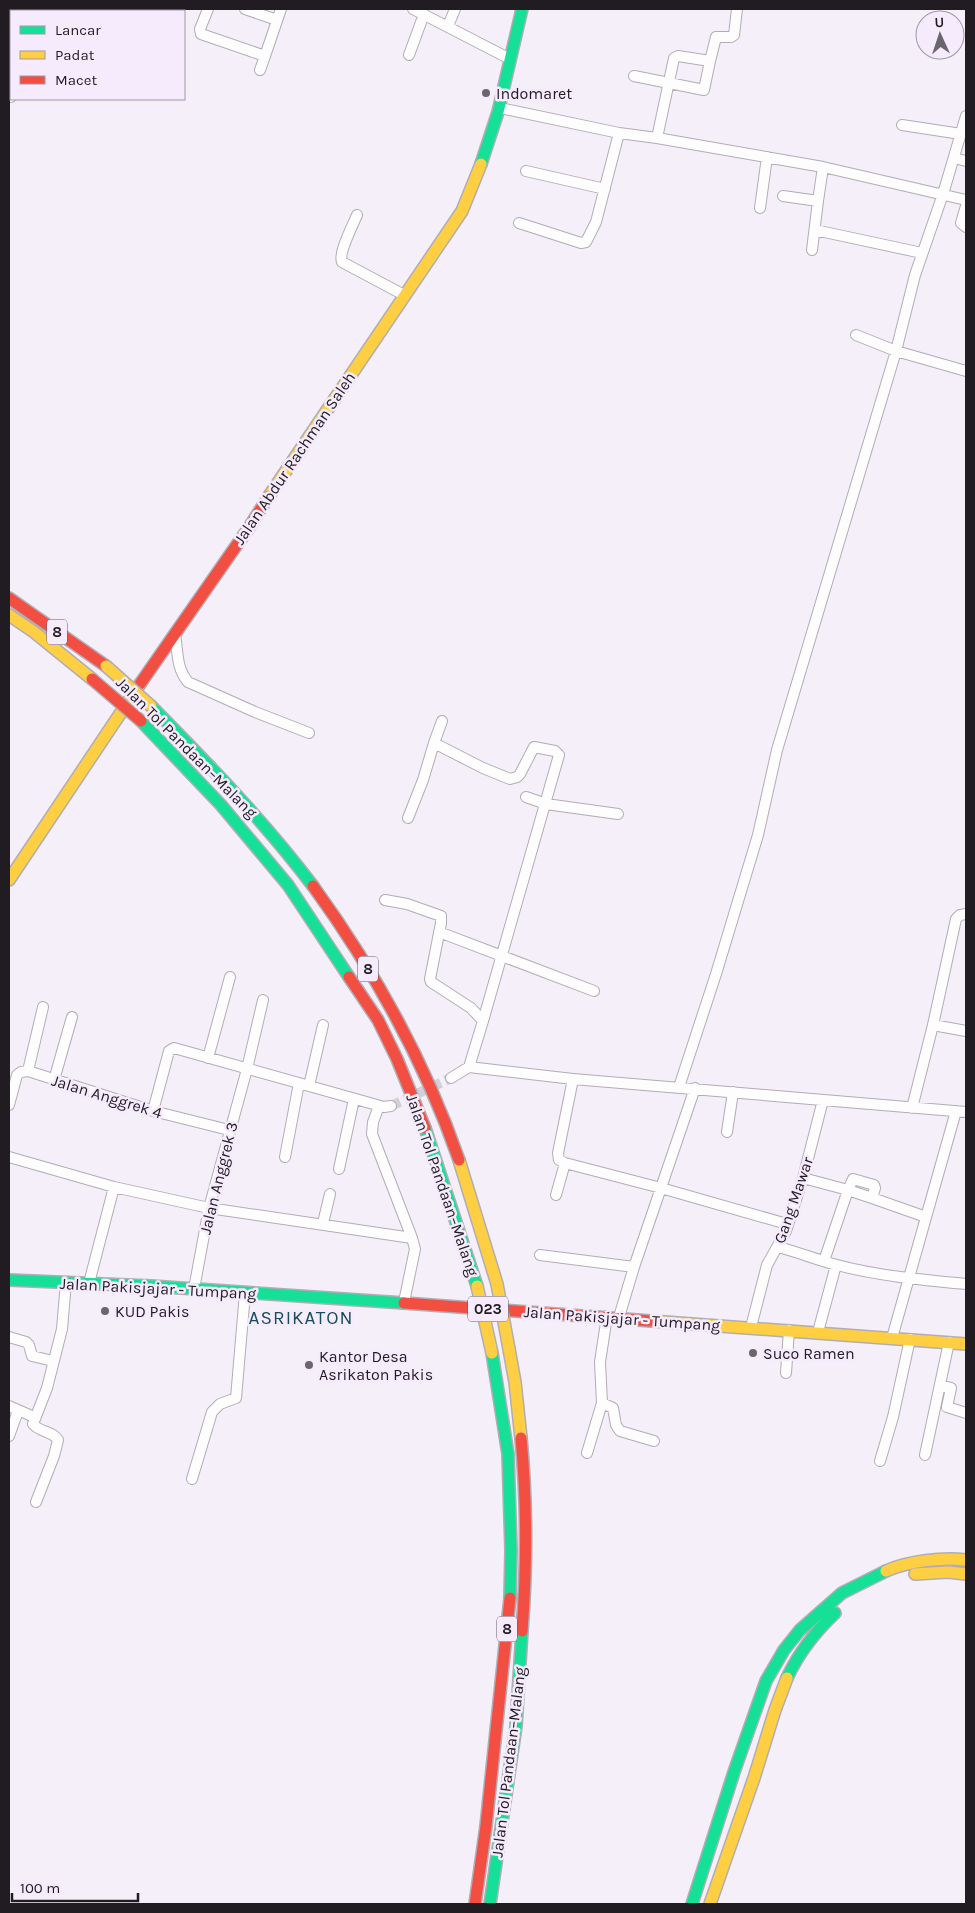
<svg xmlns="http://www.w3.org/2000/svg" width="975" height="1913" viewBox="0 0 975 1913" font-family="Karla,sans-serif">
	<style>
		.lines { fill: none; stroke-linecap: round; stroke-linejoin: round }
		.street-tunnel { stroke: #d4cfd8; stroke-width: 10; stroke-dasharray: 10 5; stroke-linecap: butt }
		.street-casing { stroke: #b1adb4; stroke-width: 12 }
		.fast-casing { stroke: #b1adb4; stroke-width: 14 }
		.slow-casing { stroke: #b1adb4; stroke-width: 14 }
		.jam-casing { stroke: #b1adb4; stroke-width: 14 }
		.street { stroke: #fdfdfe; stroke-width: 10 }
		.fast { stroke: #16e098; stroke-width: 11 }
		.slow { stroke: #ffcf43; stroke-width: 11 }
		.jam { stroke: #f24e42; stroke-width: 11 }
		.slow-bridge-casing { stroke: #b1adb4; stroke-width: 14; stroke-linecap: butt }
		.jam-bridge-casing { stroke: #b1adb4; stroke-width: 14; stroke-linecap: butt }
		.slow-bridge { stroke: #ffcf43; stroke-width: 11 }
		.jam-bridge { stroke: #f24e42; stroke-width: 11 }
		.poi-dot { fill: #6a666d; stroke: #f5ebfc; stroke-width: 2 }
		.labels { text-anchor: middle; stroke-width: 5; stroke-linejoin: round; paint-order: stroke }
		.shield { fill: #f5ebfc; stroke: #605a63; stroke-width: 1 }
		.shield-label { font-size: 15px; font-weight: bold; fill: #201c22 }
		.poi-label { font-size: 16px; fill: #201c22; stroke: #f5ebfc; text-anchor: start }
		.street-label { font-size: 16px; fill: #201c22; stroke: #f5ebfc }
		.quarter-label { font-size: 19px; letter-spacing: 1px; fill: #174d5b; stroke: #f5ebfc }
	</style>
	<rect width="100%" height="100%" fill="#f4eff8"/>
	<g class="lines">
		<path class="street-tunnel" d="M391 1106 451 1078"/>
		<g class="street-casing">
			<path id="street" d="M21 9 26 11
				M208 9 200 29 201 34 265 56 281 9
				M245 9 277 20
				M413 9 510 59
				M137 11 138 9
				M448 26 455 9
				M9 51 11 52
				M409 55 424 14
				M260 70 265 56
				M634 76 704 90 710 61
				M9 97H11
				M500 108 619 133 657 138 823 167 966 200
				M902 125 961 134
				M657 138 674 58 678 56 710 61 716 37H731L734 35 737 9
				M954 158 966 161
				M526 171 605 189
				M783 196 818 201 812 250
				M818 201 823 167
				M966 206 961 223 966 227
				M760 208 767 157
				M357 215C353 225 338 253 342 262L404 295
				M519 223 581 243 586 242 596 222 619 133
				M815 230 922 253
				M856 335 896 351 966 371
				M175 634C178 651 176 668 188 682L255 712 309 733
				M442 721 434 743 483 768 510 779 517 777 520 774 534 747 555 751 559 755 483 1021
				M526 797 546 804 618 814
				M408 818 423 780 434 743
				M385 900 407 904 441 916V923L430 979 431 982 471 1008 483 1021 469 1067
				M439 932 594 991
				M933 1025 966 1031
				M208 1058 230 977
				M28 1071 43 1007
				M451 1078 469 1067 573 1079 966 1112
				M573 1079 558 1153 559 1160 565 1163 661 1188 787 1224
				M54 1080 72 1017
				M309 1086 323 1025
				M679 1087 716 974 758 835 777 750 896 351 915 275 943 194 966 116
				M9 1105 17 1075 21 1072 28 1071 153 1111 229 1130
				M379 1106 373 1122 372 1134 412 1238
				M912 1108 933 1025 956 919 960 915 966 914
				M153 1111 169 1051 174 1048 384 1107 391 1106
				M727 1132 733 1092
				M9 1157 114 1187 209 1208 412 1238 415 1249 404 1302
				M285 1157 299 1083
				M339 1169 354 1099
				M803 1178 848 1190 853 1179 874 1185 875 1188 872 1198 926 1217
				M556 1195 565 1163
				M323 1223 330 1194
				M778 1247C798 1252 817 1260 837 1265 879 1276 923 1280 966 1284
				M540 1255 634 1267
				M824 1261 848 1190 872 1198
				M89 1283 114 1187
				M194 1289 209 1208 247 1069 263 1000
				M619 1317 634 1267 695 1088
				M751 1327 767 1265 786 1231 803 1178 823 1100
				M818 1332 836 1265
				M9 1337 26 1342 29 1345 32 1356 53 1361
				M892 1338 956 1111
				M786 1373 789 1330
				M940 1385 951 1388 947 1407 966 1413
				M602 1403 613 1408 616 1425 620 1431 654 1441
				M9 1406 34 1417
				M9 1436 18 1411
				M587 1453 602 1403 600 1362 607 1316
				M925 1455 949 1342
				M880 1461 893 1417 910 1339
				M192 1479 212 1412 220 1404 236 1398 245 1293
				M36 1502 54 1456 58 1440C53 1431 39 1432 33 1424L47 1388 62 1329 66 1282"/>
		</g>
		<g class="fast-casing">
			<path id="fast" d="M481 164 498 112 522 9
				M151 706C208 764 264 821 313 886
				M141 721 221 805 288 885 349 977
				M425 1128 477 1286
				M9 1280 151 1286 404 1303
				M492 1353 508 1454 511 1550 510 1598
				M787 1678C799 1652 815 1632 835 1613
				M490 1904 516 1726 522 1631
				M692 1904 734 1772 766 1681 784 1650 800 1630 842 1593 886 1571"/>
		</g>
		<g class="slow-casing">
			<path id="slow" d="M269 496 462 211 481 164
				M9 615 34 632 92 679
				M9 880 140 684
				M459 1160 497 1284
				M651 1321 966 1344
				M509 1349 515 1382 521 1438
				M886 1571C908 1561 943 1557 966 1560
				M915 1574 948 1572 966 1574
				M710 1904 754 1778 775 1710 787 1678"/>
		</g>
		<g class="jam-casing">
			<path id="jam" d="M9 598 106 666
				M140 684 250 526 269 496
				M313 886C374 970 425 1062 459 1160
				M349 977 378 1020 397 1059 425 1128
				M404 1303 651 1321
				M521 1438C527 1502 527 1566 522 1631
				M475 1904 486 1826 510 1598"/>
		</g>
		<use href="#street" class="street"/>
		<use href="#fast" class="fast"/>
		<use href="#slow" class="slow"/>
		<use href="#jam" class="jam"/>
		<g class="slow-bridge-casing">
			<path id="slow-bridge" d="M106 666 151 706
				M497 1284 509 1349
				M477 1286 492 1353"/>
		</g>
		<g class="jam-bridge-casing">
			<path id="jam-bridge" d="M92 679 141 721"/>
		</g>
		<use href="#slow-bridge" class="slow-bridge"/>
		<use href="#jam-bridge" class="jam-bridge"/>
	</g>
	<g class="poi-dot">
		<circle cx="486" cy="93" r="5"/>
		<circle cx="105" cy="1311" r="5"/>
		<circle cx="753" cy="1353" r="5"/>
		<circle cx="309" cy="1365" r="5"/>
	</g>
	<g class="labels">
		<g class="shield">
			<rect x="47" y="619.5" width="20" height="25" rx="4"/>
			<rect x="358" y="956.5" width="20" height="25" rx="4"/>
			<rect x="468" y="1296.5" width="40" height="25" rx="4"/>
			<rect x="497" y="1616.5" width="20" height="25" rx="4"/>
		</g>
		<g class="shield-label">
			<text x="57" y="637">8</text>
			<text x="368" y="974">8</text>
			<text x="488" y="1314">023</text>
			<text x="507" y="1634">8</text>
		</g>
		<g class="poi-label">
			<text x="496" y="99">Indomaret</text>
			<text x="115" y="1317">KUD Pakis</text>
			<text x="763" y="1359">Suco Ramen</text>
			<text x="319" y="1362">Kantor Desa<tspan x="319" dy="18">Asrikaton Pakis</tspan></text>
		</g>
		<g class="street-label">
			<text transform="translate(294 458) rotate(-56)" y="6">Jalan Abdur Rachman Saleh</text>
			<text transform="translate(187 747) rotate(45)" y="6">Jalan Tol Pandaan–Malang</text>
			<text transform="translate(107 1096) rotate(17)" y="6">Jalan Anggrek 4</text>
			<text transform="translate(218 1178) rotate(-76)" y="6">Jalan Anggrek 3</text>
			<text transform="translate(443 1185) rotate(71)" y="6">Jalan Tol Pandaan–Malang</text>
			<text transform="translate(793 1200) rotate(-71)" y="6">Gang Mawar</text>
			<text transform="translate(158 1288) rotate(3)" y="6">Jalan Pakisjajar - Tumpang</text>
			<text transform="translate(622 1318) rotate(4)" y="6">Jalan Pakisjajar - Tumpang</text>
			<text transform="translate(508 1762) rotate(-83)" y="6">Jalan Tol Pandaan–Malang</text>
		</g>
		<g class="quarter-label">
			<text x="301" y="1324">ASRIKATON</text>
		</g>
	</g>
	<rect width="975" height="1913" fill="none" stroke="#201c22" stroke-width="20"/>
	<rect x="10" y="10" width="175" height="90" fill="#f5ebfc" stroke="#a098a5"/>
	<rect x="20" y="26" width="25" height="8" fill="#16e098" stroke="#a098a5"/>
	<text x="55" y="35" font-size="15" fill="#201c22">Lancar</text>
	<rect x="20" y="51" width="25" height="8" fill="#ffcf43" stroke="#a098a5"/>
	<text x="55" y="60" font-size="15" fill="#201c22">Padat</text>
	<rect x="20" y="76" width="25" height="8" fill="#f24e42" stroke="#a098a5"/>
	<text x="55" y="85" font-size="15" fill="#201c22">Macet</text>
	<g transform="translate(940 35) rotate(357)"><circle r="24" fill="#f5ebfc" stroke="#a098a5"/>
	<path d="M0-4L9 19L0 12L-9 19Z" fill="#6a666d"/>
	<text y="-8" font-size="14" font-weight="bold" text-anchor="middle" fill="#201c22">U</text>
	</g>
	<path d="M12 1893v8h126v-8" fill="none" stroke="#201c22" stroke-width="2.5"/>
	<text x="20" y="1893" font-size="15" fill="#201c22" stroke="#f5ebfc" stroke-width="4" paint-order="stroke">100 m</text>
</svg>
